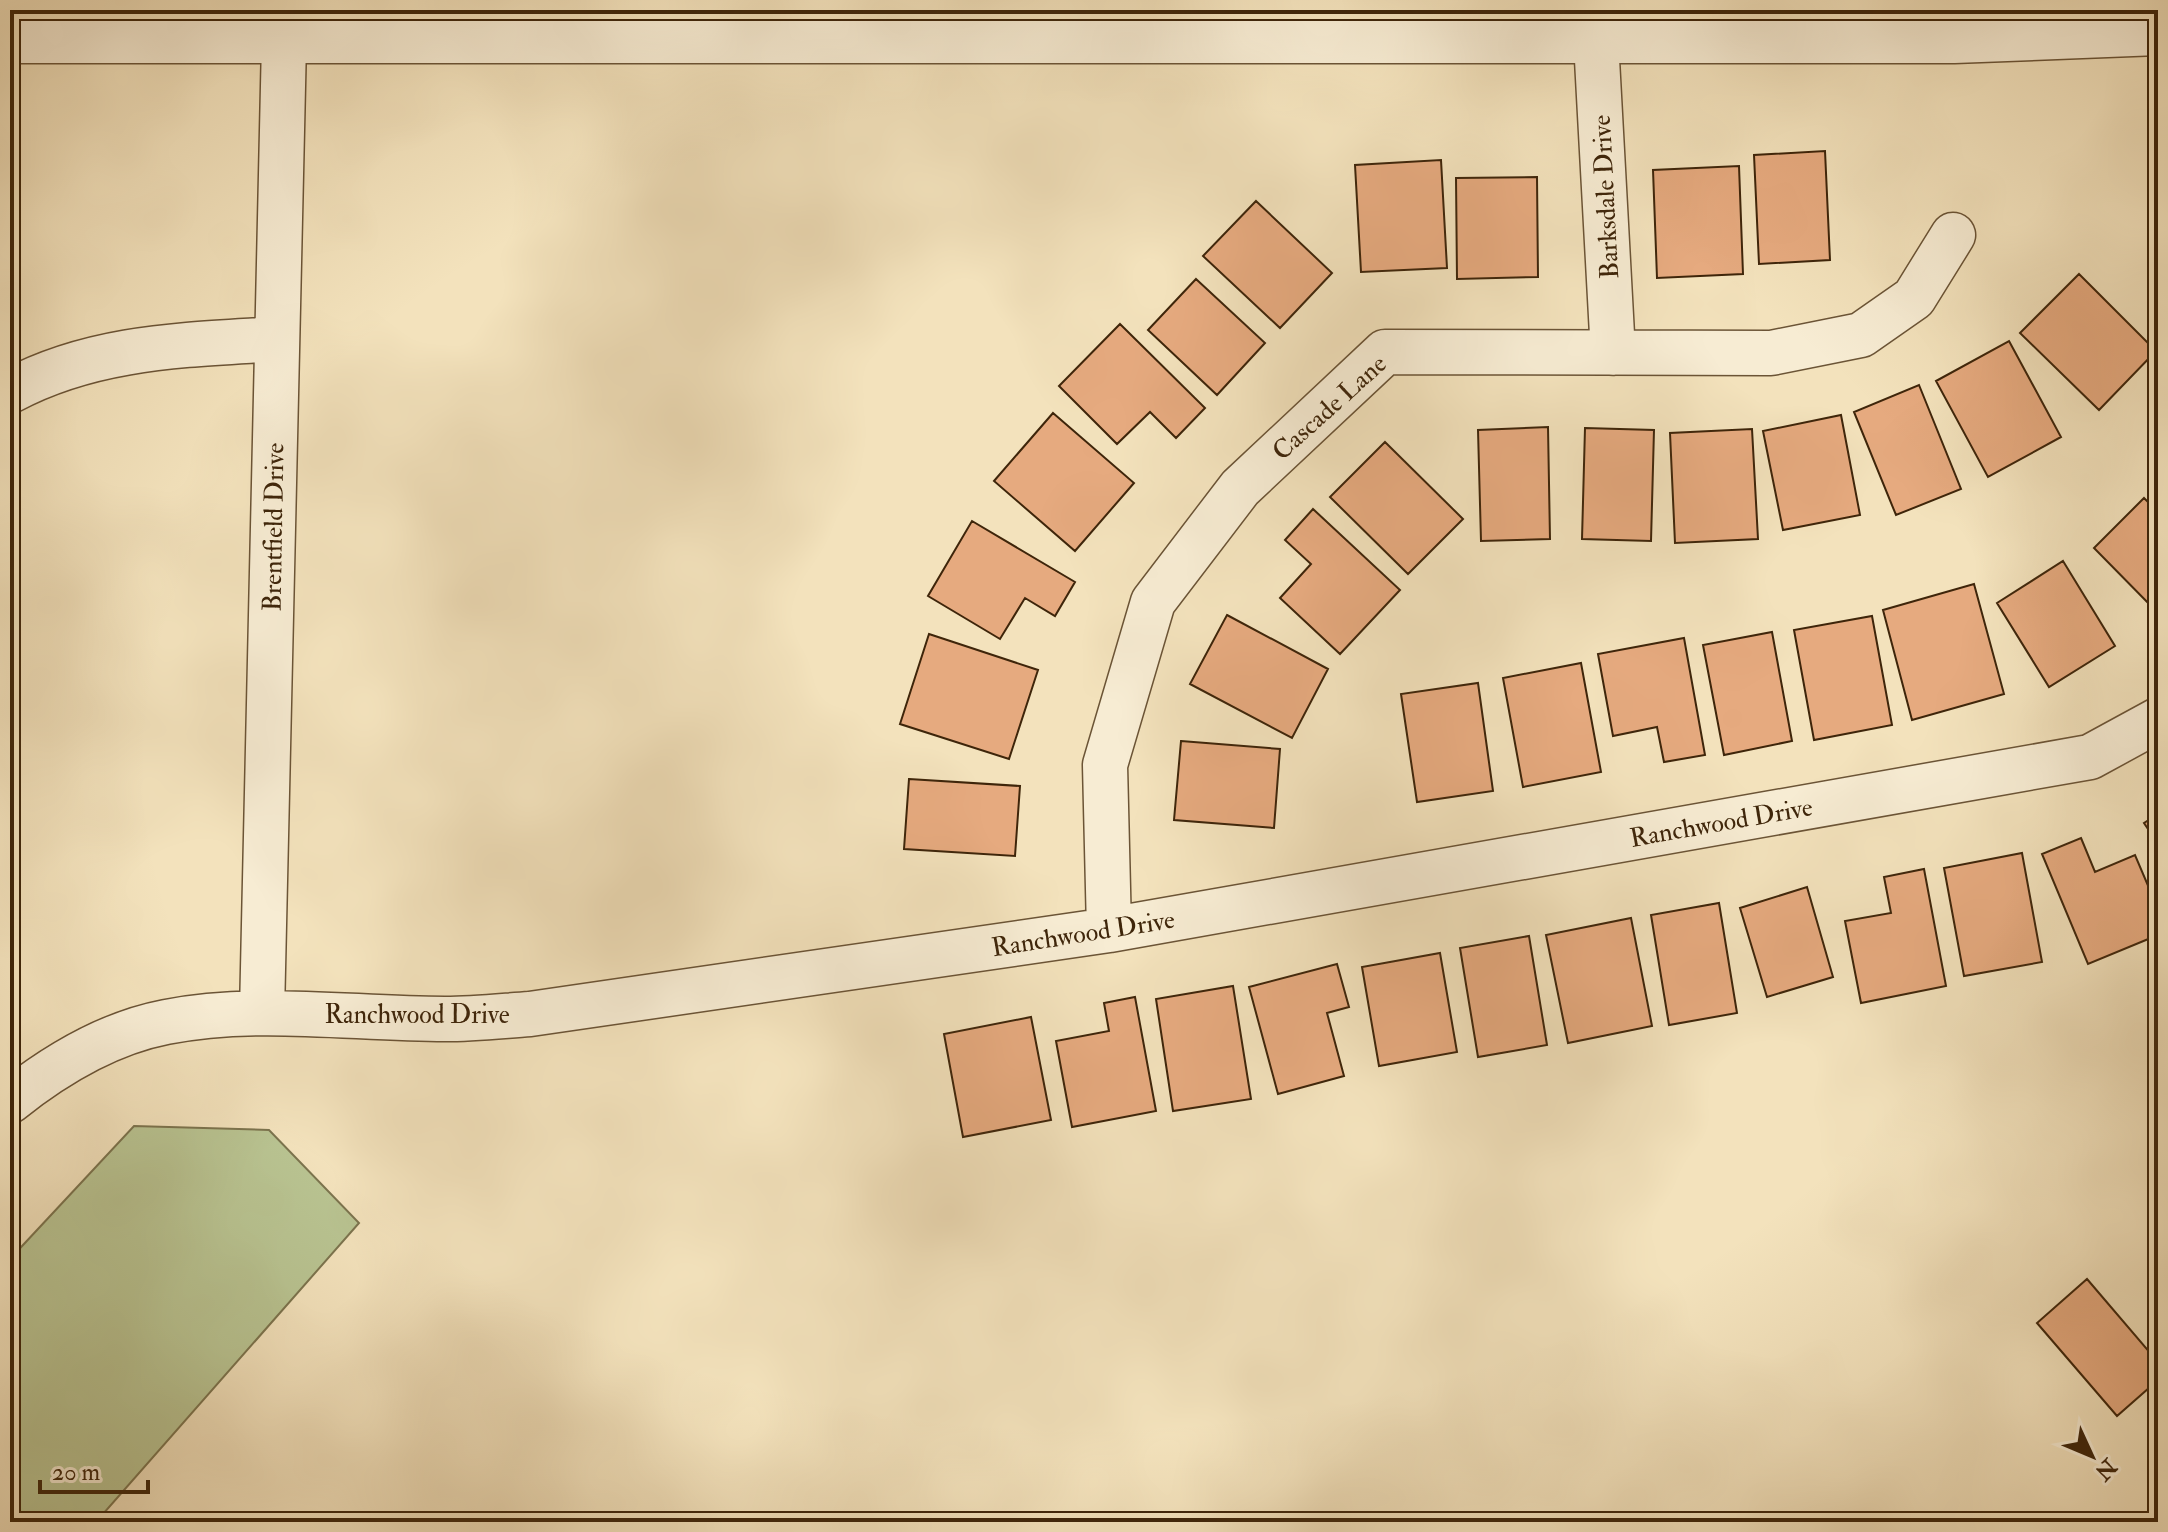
<svg xmlns="http://www.w3.org/2000/svg" width="2168" height="1532" viewBox="0 0 2168 1532" font-family="'IM FELL Double Pica',serif">
	<style>
		.green { fill: #b9c492; stroke: #7c744e; stroke-width: 2 }
		.building { fill: #e6aa7f; stroke: #3e250a; stroke-width: 2 }
		.lines { fill: none; stroke-linecap: round; stroke-linejoin: round }
		.minor-casing { stroke: #6b5436; stroke-width: 47 }
		.minor { stroke: #f7ecd3; stroke-width: 44 }
		.labels { text-anchor: middle; stroke-width: 6; stroke-linejoin: round; paint-order: stroke }
		.street-label { font-size: 26px; fill: #3e250a; stroke: #f7ecd3 }
	</style>
	<rect width="100%" height="100%" fill="#f3e2bc"/>
	<filter id="stains"><feTurbulence type="fractalNoise" baseFrequency=".0025" numOctaves="4"/><feColorMatrix values="0 0 0 0 .2 0 0 0 0 .09 0 0 0 0 .02 0 0 0 .5 -.17"/></filter>
	<radialGradient id="worn" r=".72"><stop offset=".6" stop-color="#630" stop-opacity="0"/><stop offset="1" stop-color="#630" stop-opacity=".3"/></radialGradient>
	<path class="green" d="M134 1126 269 1130 359 1223 96 1522H10V1259Z"/>
	<path class="building" d="M1825 151 1830 260 1759 264 1754 155Z
		M1441 160 1447 268 1361 272 1355 165Z
		M1739 166 1743 274 1657 278 1653 170Z
		M1537 177 1538 277 1457 279 1456 178Z
		M1256 201 1332 273 1280 328 1203 256Z
		M2079 274 2156 351 2099 410 2020 333Z
		M1196 279 1265 343 1217 395 1148 330Z
		M1120 324 1205 408 1176 438 1150 412 1117 444 1059 386Z
		M2009 341 2061 437 1988 477 1936 381Z
		M1919 385 1961 489 1896 515 1854 412Z
		M1053 413 1134 483 1075 551 994 481Z
		M1841 415 1860 515 1783 530 1763 431Z
		M1548 427 1550 539 1481 541 1478 430Z
		M1585 428 1654 430 1651 541 1582 539Z
		M1752 429 1758 539 1675 543 1670 433Z
		M1385 442 1463 519 1408 574 1330 497Z
		M2144 498 2158 512V613L2094 548Z
		M1313 509 1400 590 1340 654 1280 598 1311 564 1285 540Z
		M972 521 1075 582 1055 616 1025 598 1000 639 928 596Z
		M2063 561 2115 646 2049 687 1997 603Z
		M1974 584 2004 694 1912 720 1883 610Z
		M1227 615 1328 669 1292 738 1190 684Z
		M1872 616 1892 725 1814 740 1794 630Z
		M1772 632 1792 741 1724 755 1703 645Z
		M929 634 1038 670 1009 759 900 724Z
		M1684 638 1705 755 1664 762 1657 727 1613 736 1598 654Z
		M1581 663 1601 772 1523 787 1503 678Z
		M1478 683 1493 791 1417 802 1401 694Z
		M1181 741 1280 749 1274 828 1174 820Z
		M909 779 1020 786 1015 856 904 849Z
		M2158 814V844L2144 823Z
		M2081 838 2095 872 2135 855 2158 909V935L2088 964 2042 854Z
		M2022 853 2042 962 1964 976 1944 868Z
		M1924 869 1946 986 1861 1003 1845 921 1891 913 1884 877Z
		M1807 887 1833 977 1767 997 1740 908Z
		M1719 903 1737 1013 1669 1025 1651 915Z
		M1631 918 1652 1026 1568 1043 1546 935Z
		M1529 936 1547 1045 1478 1057 1460 948Z
		M1440 953 1457 1052 1379 1066 1362 967Z
		M1337 964 1349 1007 1327 1013 1344 1076 1278 1094 1249 987Z
		M1233 986 1251 1099 1173 1111 1156 999Z
		M1135 997 1156 1111 1072 1127 1056 1041 1109 1031 1104 1003Z
		M1031 1017 1051 1120 963 1137 944 1034Z
		M2087 1279 2158 1362V1380L2117 1416 2037 1323Z"/>
	<g class="lines">
		<g class="minor-casing">
			<path id="minor" d="M10 41H1954L2158 33
				M1596 41 1613 353
				M10 391C94 346 184 345 277 339
				M1109 930 1105 765 1153 602 1240 488 1385 352 1771 353 1861 335 1914 298 1953 235
				M262 1013 284 42
				M10 1101C54 1066 109 1033 166 1022 258 1004 352 1019 445 1019 473 1019 501 1016 530 1014L1109 930 2090 757 2158 720"/>
		</g>
		<use href="#minor" class="minor"/>
	</g>
	<g class="labels">
		<g class="street-label">
			<text transform="translate(1605 197) rotate(-93)" y="9">Barksdale Drive</text>
			<text transform="translate(1329 407) rotate(-42)" y="9">Cascade Lane</text>
			<text transform="translate(273 527) rotate(-89)" y="9">Brentfield Drive</text>
			<text transform="translate(1721 822) rotate(-10)" y="9">Ranchwood Drive</text>
			<text transform="translate(1083 933) rotate(-9)" y="9">Ranchwood Drive</text>
			<text x="417" y="1023">Ranchwood Drive</text>
		</g>
	</g>
	<rect width="2168" height="1532" fill="none" stroke="#f3e2bc" stroke-width="40"/>
	<rect x="12" y="12" width="2144" height="1508" fill="none" stroke="#3e250a" stroke-width="4"/>
	<rect x="20" y="20" width="2128" height="1492" fill="none" stroke="#3e250a" stroke-width="2"/>
	<g transform="translate(2092 1456) rotate(134)" stroke="#f7ecd3" stroke-width="6" paint-order="stroke">
	<path d="M0-6L14 30L0 20L-14 30Z" fill="#3e250a"/>
	<text y="-12" font-size="22" font-weight="bold" text-anchor="middle" fill="#3e250a">N</text>
	</g>
	<path d="M40 1480v12h108v-12" fill="none" stroke="#3e250a" stroke-width="4"/>
	<text x="52" y="1480" font-size="24" fill="#3e250a" stroke="#f7ecd3" stroke-width="6" paint-order="stroke">20 m</text>
	<rect width="100%" height="100%" filter="url(#stains)"/>
	<rect width="100%" height="100%" fill="url(#worn)"/>
</svg>
